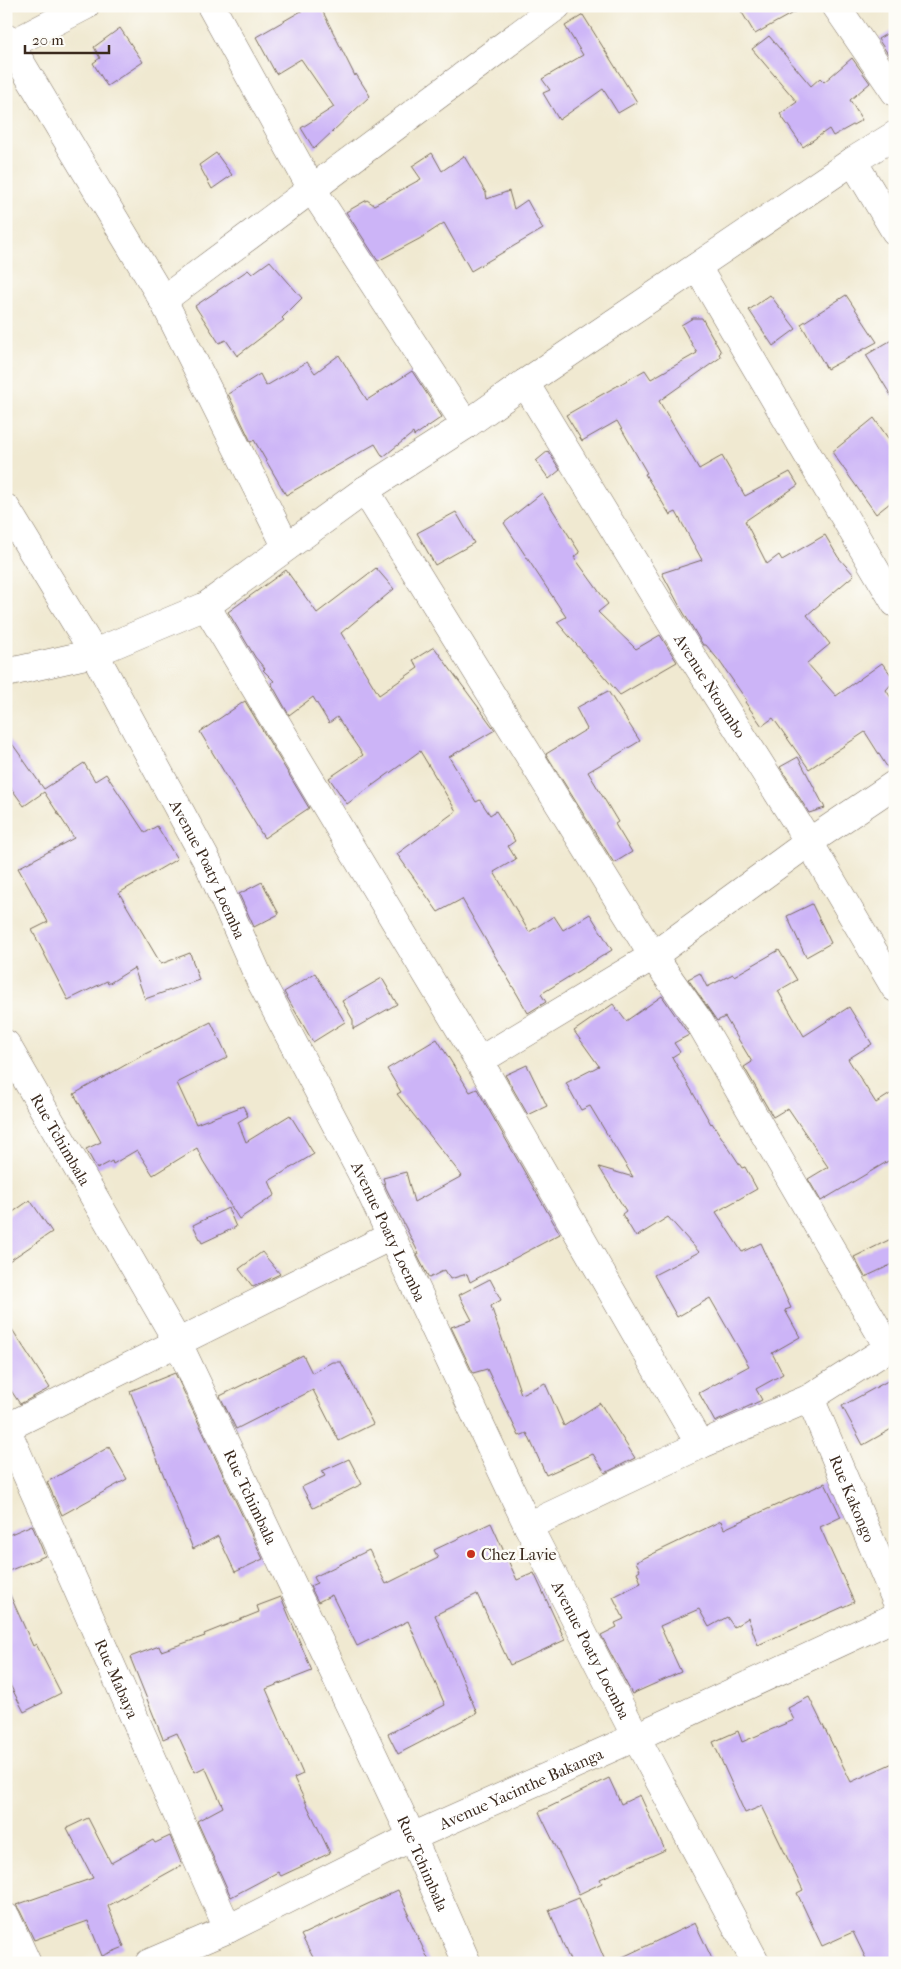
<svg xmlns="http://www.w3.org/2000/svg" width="901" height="1969" viewBox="0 0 901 1969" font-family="'IM FELL French Canon',serif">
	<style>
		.building { fill: #ccb4f7 }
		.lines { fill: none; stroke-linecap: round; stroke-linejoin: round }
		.minor-casing { stroke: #7a6d5d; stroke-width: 29 }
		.minor { stroke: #fff; stroke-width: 28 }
		.poi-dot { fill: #c8321e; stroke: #fdfcf7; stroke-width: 2 }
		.labels { text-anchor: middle; stroke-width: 5; stroke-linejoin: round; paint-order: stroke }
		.street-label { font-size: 16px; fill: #3b2a1e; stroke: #fdfcf7 }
		.poi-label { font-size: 16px; fill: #3b2a1e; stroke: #fdfcf7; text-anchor: start }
	</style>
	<rect width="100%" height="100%" fill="#fdfcf7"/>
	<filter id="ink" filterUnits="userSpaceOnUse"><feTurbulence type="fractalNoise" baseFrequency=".02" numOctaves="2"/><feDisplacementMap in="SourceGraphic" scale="10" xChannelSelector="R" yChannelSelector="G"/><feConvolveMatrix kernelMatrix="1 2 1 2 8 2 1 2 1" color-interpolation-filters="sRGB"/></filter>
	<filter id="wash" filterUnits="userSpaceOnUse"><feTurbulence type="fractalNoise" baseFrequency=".0096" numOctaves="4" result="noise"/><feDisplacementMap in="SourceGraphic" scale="20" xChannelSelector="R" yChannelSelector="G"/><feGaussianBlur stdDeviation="1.12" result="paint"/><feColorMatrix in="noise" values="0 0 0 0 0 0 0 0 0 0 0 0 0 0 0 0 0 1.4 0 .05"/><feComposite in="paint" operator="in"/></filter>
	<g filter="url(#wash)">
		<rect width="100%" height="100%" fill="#f0e9d1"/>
		<g id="blocks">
			<path class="building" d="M310 6H320L355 76 356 74 370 96 314 149 301 128 334 107 301 59 276 74 256 37Z
				M738 6H805L755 34Z
				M583 15 637 102 618 113 603 89 559 120 543 93 550 90 542 79 583 55 565 26Z
				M120 28 143 62 107 86 93 63 100 58 94 47Z
				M895 29V62L894 63 878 39Z
				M769 36 811 86 820 78 824 82 852 58 870 83 850 100 862 120 833 136 829 129 803 147 780 114 797 102 752 49Z
				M216 153 232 175 212 189 199 165Z
				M432 153 442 171 464 156 486 193 487 199 509 191 514 209 527 200 543 229 471 271 444 223 421 238 378 261 346 212 367 200 374 205 421 179 412 166Z
				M270 261 302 298 282 318 284 320 237 356 226 340 219 343 195 306 248 270 252 274Z
				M770 295 796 329 773 346 749 310Z
				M846 295 877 342 827 369 801 324Z
				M693 318H702L721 352 719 354 721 357 659 401 699 469 722 456 745 496 790 472 798 485 745 521 767 564 779 555 782 560 825 535 838 557 854 575 807 615 830 644 807 663 836 696 882 663 895 680 886 690 895 704V769L889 770 865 732 809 769 773 718 762 726 745 702 747 701 720 662 706 645H703L679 605 662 573 702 560 676 512 670 515 645 474 647 473 617 421 582 441 566 415 645 370 651 379 697 353 681 325Z
				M895 338V402L866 355Z
				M339 355 367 400 412 371 442 417 414 436 413 433 383 457 375 444 286 495 254 440 251 442 228 394 260 374 266 386 307 362 315 373Z
				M874 418 895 448V499L876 514 832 452Z
				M548 451 560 470 549 479 536 461Z
				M542 493 580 553 574 557 608 604 598 612 636 649 660 635 677 662 620 695 557 622 566 617 504 523Z
				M456 512 474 543 435 565 417 533Z
				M376 568 394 589 341 633 379 695 418 668 413 660 434 647 495 730 449 757 476 802 480 800 490 815 496 811 515 841 508 846 516 859 494 872 529 932 554 916 563 930 590 914 612 950 541 994 546 1002 528 1013 462 899 438 912 397 854 456 811 420 751 347 804 329 778 363 755 337 717 329 723 313 697 289 715 271 683 274 681 263 670 265 669 255 657 228 612 286 570 317 613Z
				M608 691 640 741 588 772 618 822 615 824 632 852 614 863 546 754 587 729 576 708Z
				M245 701 309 808 264 838 200 732Z
				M6 735 44 789 84 763 95 781 106 774 145 833 157 826 177 859 119 893 161 964 190 953 199 980 145 999 134 968 108 984 107 981 68 1000 32 930 48 922 18 868 74 838 44 792 24 806 6 781Z
				M798 757 825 808 809 813 780 767Z
				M262 882 279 914 254 927 239 894Z
				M812 904 831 943 806 957 787 916Z
				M779 950 797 980 778 991 804 1036 849 1007 872 1044 848 1059 876 1103 895 1091V1157L821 1201 808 1179 828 1167 788 1108 773 1117 744 1067 752 1062 725 1017 717 1021 688 979 700 973 707 987 733 974 734 976Z
				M315 973 345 1022 313 1042 284 992Z
				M382 978 397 1004 353 1029V1020L342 1001Z
				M662 996 689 1035 674 1043 680 1052 672 1057 711 1124 712 1123 742 1168 745 1167 757 1189 716 1212 742 1252 761 1243 791 1308 785 1310 800 1337 772 1353 783 1374 756 1389 762 1400 715 1422 699 1393 749 1366 710 1298 677 1317 654 1275 699 1252 668 1217 636 1237 622 1214 626 1211 599 1167 633 1177 590 1106 581 1110 566 1083 599 1066 574 1031 613 1004 626 1021Z
				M211 1022 228 1057 177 1083 196 1124 243 1106 248 1116 238 1122 246 1142 290 1115 314 1154 269 1181 275 1195 239 1219 203 1161 197 1148 153 1175 137 1150 113 1164 112 1161 97 1169 86 1149 101 1142 74 1094 145 1054Z
				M437 1039 470 1092 477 1089 560 1234 470 1282 467 1274 450 1279 445 1270 429 1278 417 1255 419 1254 386 1188 383 1178 406 1172 414 1202 462 1176 397 1094 401 1092 387 1069Z
				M527 1065 547 1106 528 1115 505 1075Z
				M30 1200 52 1232 6 1263V1217Z
				M228 1208 236 1227 202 1243 193 1225Z
				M895 1237V1263L865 1277 854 1257Z
				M262 1252 280 1274 253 1287 239 1269Z
				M490 1279 501 1300 491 1306 521 1394 545 1383 564 1426 600 1403 635 1458 605 1473 593 1454 546 1475 527 1433 519 1436 487 1369 473 1373 451 1327 472 1320 459 1295Z
				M6 1320 50 1388 20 1404 6 1383Z
				M303 1355 312 1373 332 1362H341L373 1424 339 1441 313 1390 236 1429 220 1396Z
				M175 1373 263 1559 235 1572 218 1536 193 1549 130 1391Z
				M895 1377V1427L863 1445 842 1406Z
				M109 1447 127 1479 62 1515 47 1482Z
				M349 1459 362 1484 313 1508 302 1487 325 1476 322 1471Z
				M825 1483 841 1517 820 1527 854 1602 758 1645 748 1618 734 1627 727 1617 709 1627 699 1609 660 1626 681 1672 632 1694 601 1635 617 1627 615 1623 624 1619 613 1597 641 1583 637 1572 640 1570 636 1562 721 1521 724 1529Z
				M491 1523 517 1580 534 1573 565 1640 510 1665 477 1594 435 1615 477 1713 398 1754 388 1734 445 1705 408 1621 357 1646 332 1595 318 1602 310 1586 317 1583 314 1577 369 1550 386 1584 438 1558 434 1550Z
				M32 1525 45 1556 6 1572V1536Z
				M6 1586 33 1646 36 1644 61 1693 24 1712 6 1677Z
				M281 1597 312 1671 266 1689 303 1774 294 1778 330 1853 281 1876 278 1872 231 1897 197 1821 223 1807 205 1767 195 1772 177 1733 163 1739 130 1657 159 1646 161 1651 205 1636 204 1634 259 1612 257 1606Z
				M809 1697 851 1782 895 1762V1963H868L853 1932 822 1946 797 1893 803 1890 762 1806 745 1813 713 1742 738 1731 742 1742 794 1720 788 1708Z
				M609 1778 621 1804 640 1795 665 1850 600 1879 602 1883 579 1894 539 1812Z
				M88 1818 111 1863 153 1840 155 1843 170 1836 182 1865 108 1906 124 1947 102 1956 88 1921 34 1940 20 1911 16 1905 93 1878 67 1828Z
				M398 1890 409 1914H407L430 1963H316L301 1935Z
				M579 1898 606 1963H571L549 1910Z
				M695 1923 714 1963H610Z"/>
		</g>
	</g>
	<g filter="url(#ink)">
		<use href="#blocks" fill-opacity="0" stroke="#7a6d5d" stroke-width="1"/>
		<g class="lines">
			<g class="minor-casing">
				<g id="minor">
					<path d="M211 6 312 189 466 425"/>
					<path d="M836 6 895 92"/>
					<path d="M6 38 163 300 286 546"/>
					<path d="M6 47 85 6"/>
					<path d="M853 161 895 231"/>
					<path d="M697 267 895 603"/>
					<path d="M163 300 557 6"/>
					<path id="s1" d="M525 383 681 639 809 842 895 988"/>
					<path d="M365 490 653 956 699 1021 888 1347"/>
					<path id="s2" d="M6 508 94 653 208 863 260 980 362 1174 528 1526 636 1737 756 1963"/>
					<path d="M206 606 479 1061 700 1445"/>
					<path d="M6 673 94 653 206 606 365 490 466 425 525 383 853 161 895 135"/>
					<path id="s3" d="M6 1044 177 1341 412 1837 467 1963"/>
					<path d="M479 1061 653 956 809 842 895 784"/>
					<path id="s4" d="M810 1398 895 1598"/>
					<path id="s5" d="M6 1428 228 1929"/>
					<path d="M6 1428 391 1236"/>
					<path d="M528 1526 700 1445 810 1398 895 1344"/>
					<path d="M6 1917 27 1963"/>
					<path id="s6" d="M149 1963 228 1929 412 1837 636 1737 895 1617"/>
				</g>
			</g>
			<use href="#minor" class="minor"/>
		</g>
	</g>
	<circle class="poi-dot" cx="471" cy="1554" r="5"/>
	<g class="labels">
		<g class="street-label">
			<text dy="6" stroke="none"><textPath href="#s1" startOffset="355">Avenue Ntoumbo</textPath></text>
			<text dy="6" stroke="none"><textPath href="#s2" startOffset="414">Avenue Poaty Loemba</textPath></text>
			<text dy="6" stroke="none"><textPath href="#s3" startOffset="110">Rue Tchimbala</textPath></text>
			<text dy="6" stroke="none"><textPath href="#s2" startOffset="819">Avenue Poaty Loemba</textPath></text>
			<text dy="6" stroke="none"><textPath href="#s3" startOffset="515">Rue Tchimbala</textPath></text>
			<text dy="6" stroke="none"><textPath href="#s4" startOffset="109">Rue Kakongo</textPath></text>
			<text dy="6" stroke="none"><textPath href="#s2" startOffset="1284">Avenue Poaty Loemba</textPath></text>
			<text dy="6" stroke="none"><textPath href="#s5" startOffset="274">Rue Mabaya</textPath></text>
			<text dy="6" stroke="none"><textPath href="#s6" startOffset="411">Avenue Yacinthe Bakanga</textPath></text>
			<text dy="6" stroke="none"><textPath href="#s3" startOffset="920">Rue Tchimbala</textPath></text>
		</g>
		<g class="poi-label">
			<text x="481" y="1560">Chez Lavie</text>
		</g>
	</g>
	<rect width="901" height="1969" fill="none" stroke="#fdfcf7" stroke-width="25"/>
	<path d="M25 45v8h84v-8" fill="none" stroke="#3b2a1e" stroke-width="2.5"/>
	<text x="32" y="45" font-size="15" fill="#3b2a1e" stroke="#fdfcf7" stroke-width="4" paint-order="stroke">20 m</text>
</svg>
